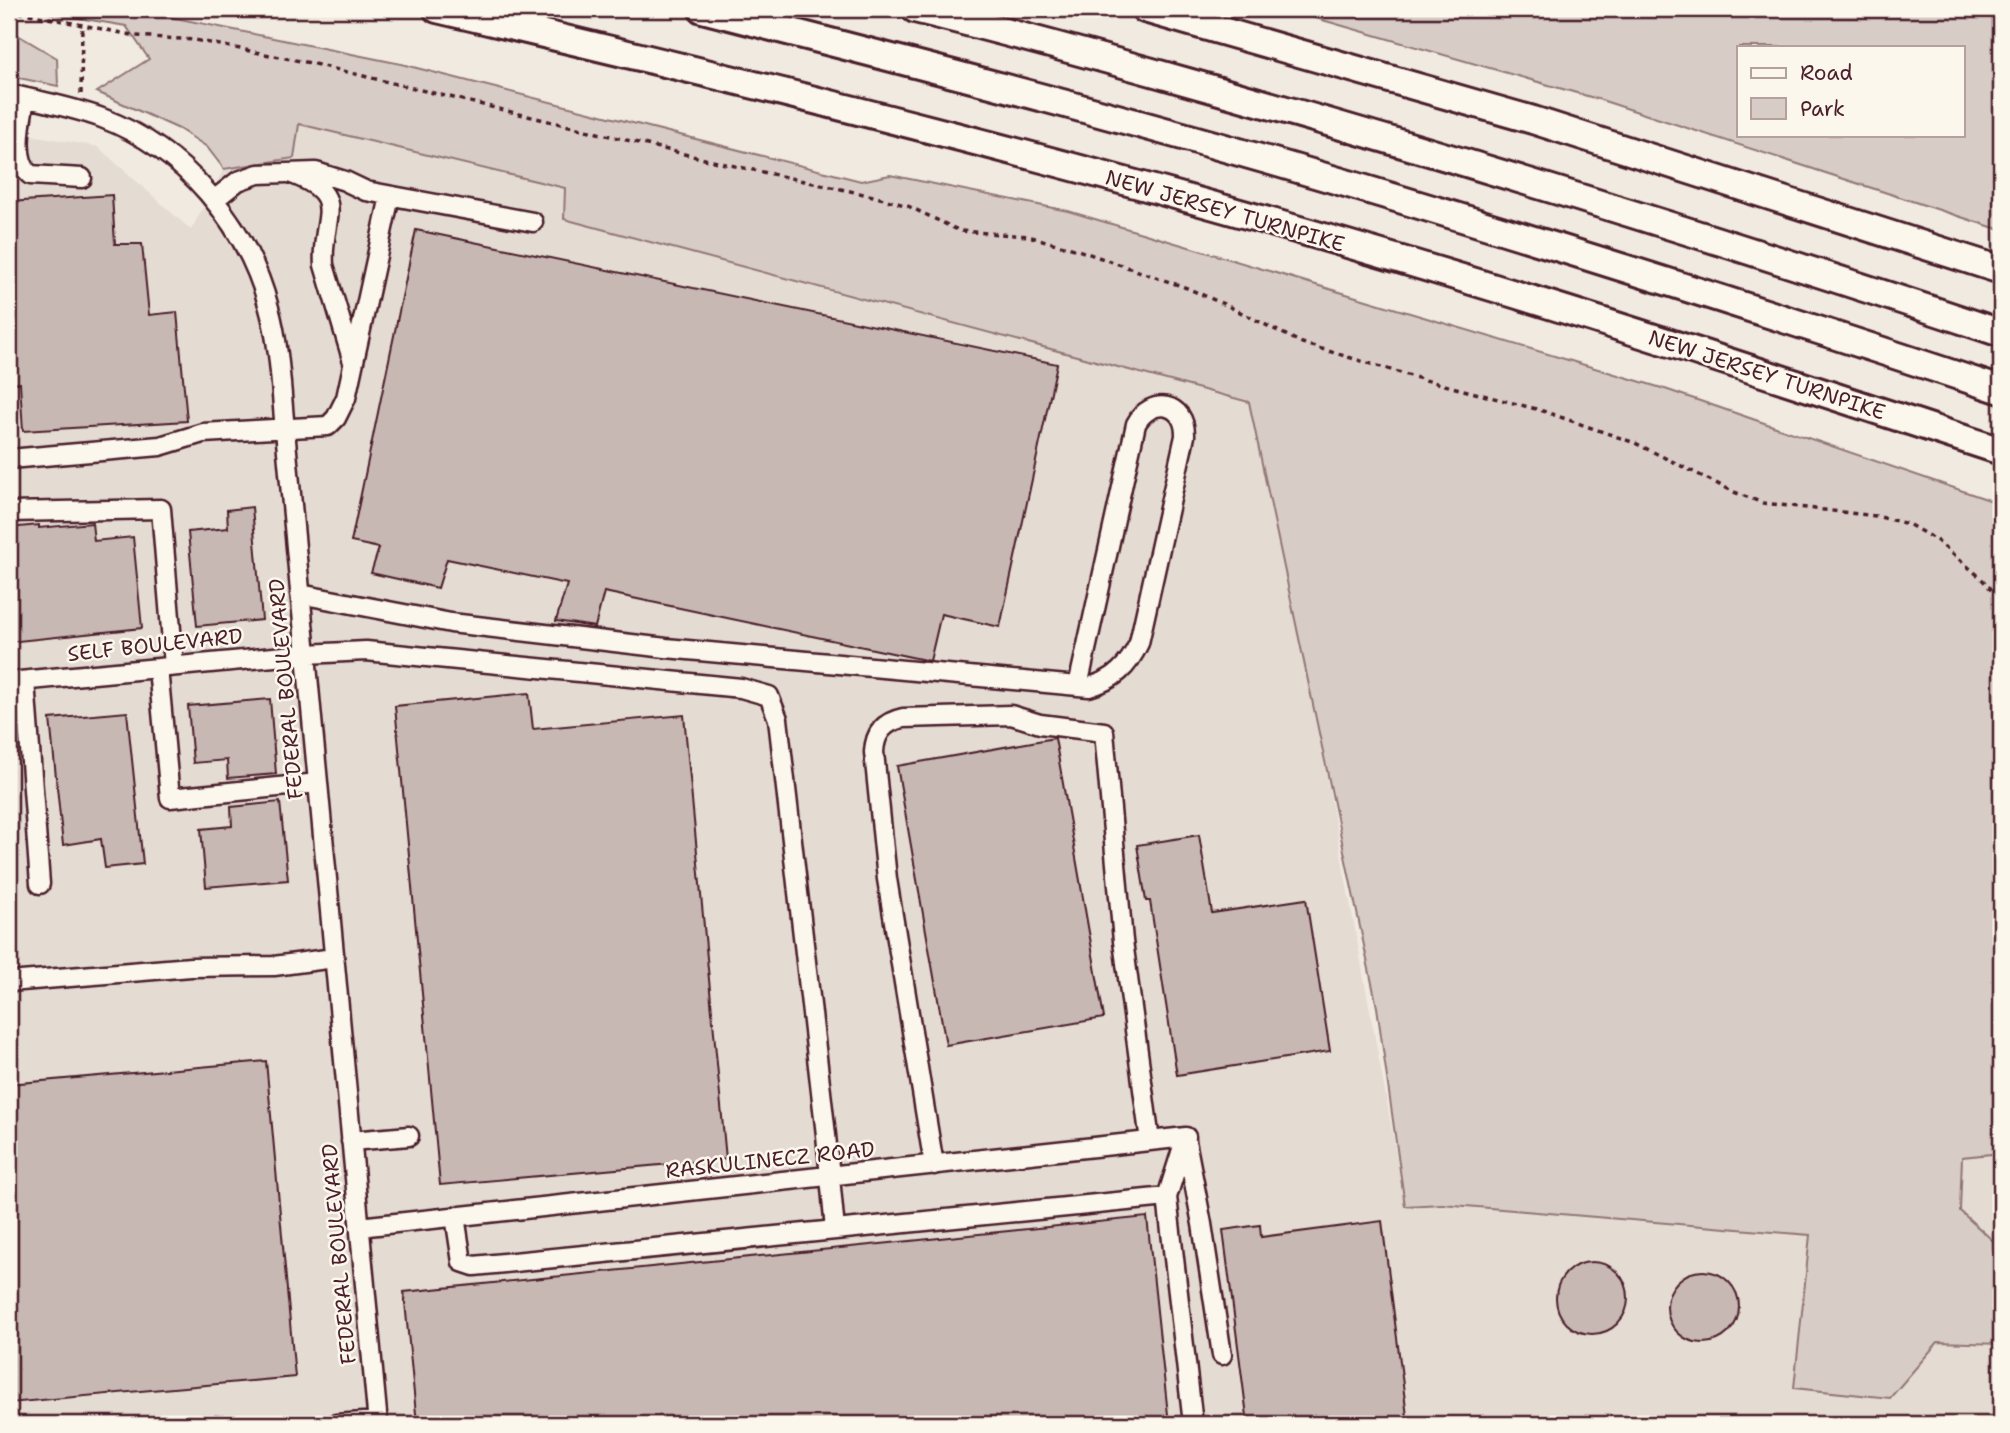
<svg xmlns="http://www.w3.org/2000/svg" width="2010" height="1433" viewBox="0 0 2010 1433" font-family="'Shantell Sans',sans-serif">
	<style>
		.built { fill: #e4dbd2 }
		.green { fill: #d8ccc6; stroke: #917678; stroke-width: 2; fill-rule: evenodd }
		.building { fill: #c8b8b3; stroke: #4a1f2b; stroke-width: 2 }
		.lines { fill: none; stroke-linecap: round; stroke-linejoin: round }
		.minor-casing { stroke: #4a1f2b; stroke-width: 23 }
		.highway-casing { stroke: #4a1f2b; stroke-width: 32 }
		.path { stroke: #4a1f2b; stroke-width: 3.5; stroke-dasharray: 5 5; stroke-linecap: butt }
		.minor { stroke: #fbf7ec; stroke-width: 18 }
		.highway { stroke: #fbf7ec; stroke-width: 26 }
		.labels { text-anchor: middle; stroke-width: 5; stroke-linejoin: round; paint-order: stroke }
		.street-label { font-size: 21px; fill: #4a1f2b; stroke: #fbf7ec }
	</style>
	<rect width="100%" height="100%" fill="#f0eae0"/>
	<filter id="ink" filterUnits="userSpaceOnUse"><feTurbulence type="fractalNoise" baseFrequency=".0143" numOctaves="2"/><feDisplacementMap in="SourceGraphic" scale="14" xChannelSelector="R" yChannelSelector="G"/><feConvolveMatrix kernelMatrix="1 2 1 2 8 2 1 2 1" color-interpolation-filters="sRGB"/></filter>
	<g filter="url(#ink)">
		<path class="built" d="M298 124 565 188 564 219 1249 402 1314 708 1406 1206 2001 871V1424H9V131L98 147 191 230 224 169 293 158Z"/>
		<path class="green" d="M9 9H15L11 31 57 58 58 86 9 76Z
			M25 9H131L401 64 861 181 890 175 1068 211 1665 389 2001 504V1153L1962 1157 1960 1211 2001 1248V1344L1938 1342 1890 1398 1794 1388 1810 1235 1442 1204 1405 1206 1377 1007 1249 402 564 219 565 188 299 124 294 158 224 169 207 147 179 129 97 92 149 59 126 26Z
			M1284 9H2001V230L1601 100ZM1739 47H1963V135H1739Z"/>
		<path class="building" d="M112 195 115 244H142L149 315 177 312 187 421 23 431 20 383H9V202Z
			M416 230 1057 364 1000 627 941 614 930 661 604 592 595 627 556 621 567 584 447 559 438 588 371 573 379 548 351 542Z
			M252 507 262 620 197 626 188 532 228 528 227 510Z
			M92 523 94 541 133 537 142 628 9 642V528L39 525V528Z
			M529 693 533 729 684 715 726 1159 440 1185 395 706Z
			M270 699 276 774 228 778 227 760 193 763 188 706Z
			M127 712 143 864 105 868 101 839 63 845 50 719Z
			M1055 738 1104 1018 946 1045 897 766Z
			M280 802 288 880 206 887 201 829 232 826 231 807Z
			M1199 835 1212 913 1306 899 1330 1051 1177 1075 1150 901H1146L1137 845Z
			M266 1061 295 1377 9 1403V1084Z
			M1147 1217 1169 1424H417L404 1292Z
			M1382 1221 1408 1424H1248L1223 1230 1260 1225 1261 1237Z
			M1556 1298a36 36 0 1 1 72 0a36 36 0 1 1-72 0Z
			M1667 1307a36 36 0 1 1 72 0a36 36 0 1 1-72 0Z"/>
		<g class="lines">
			<g class="minor-casing">
				<path id="minor" d="M9 94C40 101 72 107 102 118 184 149 247 224 269 308 280 347 281 390 285 430L378 1424
					M25 98C22 120 12 158 30 175L82 178
					M292 174C351 196 320 218 324 265L353 362
					M214 200 238 181 258 174 316 172 345 181 366 191 533 222
					M9 459 160 446 203 433 328 426 336 418 346 398 390 196
					M9 512 161 509 174 666
					M300 594 451 623 666 648 1089 687C1114 680 1128 667 1139 643L1185 436C1186 402 1151 396 1136 424L1078 686
					M158 668 170 798 318 783
					M25 681 40 884
					M9 682 306 654 366 651 741 688 769 696 778 719 826 1135 835 1230
					M9 982 191 967 274 966 334 958
					M1186 1137 1167 1197 1193 1424
					M351 1141 409 1136
					M1186 1141 1202 1224 1222 1355
					M934 1165 887 879 874 752C875 733 884 722 903 718L1011 715 1040 724 1104 732 1123 941 1150 1141
					M455 1216 462 1262 474 1266 1167 1197
					M359 1227 1186 1137
					M336 1424 377 1421"/>
			</g>
			<g class="highway-casing">
				<path id="highway" d="M437 9C790 91 1142 180 1488 286 1660 338 1830 395 2001 451
					M702 9C893 58 1084 107 1274 162 1518 233 1760 310 2001 390
					M915 9C1005 31 1095 56 1184 81 1459 158 1731 243 2001 333
					M1145 9 1533 120 2001 270"/>
			</g>
			<path class="path" d="M9 10 136 36 195 40 310 63 721 163 873 196 908 206 960 231 1028 236 1078 250 1187 288 1228 306 1302 343 1414 377 1540 410 1635 443 1734 492 1763 503 1876 516 1908 524 1936 540 1980 577 2001 600
				M81 94 82 25"/>
			<use href="#minor" class="minor"/>
			<use href="#highway" class="highway"/>
		</g>
	</g>
	<g class="labels">
		<g class="street-label">
			<text transform="translate(1225 211) rotate(16)" y="7">NEW JERSEY TURNPIKE</text>
			<text transform="translate(1767 375) rotate(18)" y="7">NEW JERSEY TURNPIKE</text>
			<text transform="translate(155 645) rotate(-6)" y="7">SELF BOULEVARD</text>
			<text transform="translate(286 689) rotate(-95)" y="7">FEDERAL BOULEVARD</text>
			<text transform="translate(770 1160) rotate(-6)" y="7">RASKULINECZ ROAD</text>
			<text transform="translate(339 1254) rotate(-95)" y="7">FEDERAL BOULEVARD</text>
		</g>
	</g>
	<rect width="2010" height="1433" fill="none" stroke="#fbf7ec" stroke-width="35"/>
	<rect x="18" y="18" width="1975" height="1398" fill="none" stroke="#4a1f2b" stroke-width="2.5" filter="url(#ink)"/>
	<rect x="1737" y="46" width="228" height="91" fill="#fbf7ec" stroke="#b4a19f" stroke-width="2"/>
	<rect x="1751" y="68" width="35" height="10" fill="#fbf7ec" stroke="#b4a19f" stroke-width="2"/>
	<text x="1800" y="80" font-size="21" fill="#4a1f2b">Road</text>
	<rect x="1751" y="98" width="35" height="21" fill="#d8ccc6" stroke="#b4a19f" stroke-width="2"/>
	<text x="1800" y="116" font-size="21" fill="#4a1f2b">Park</text>
</svg>
